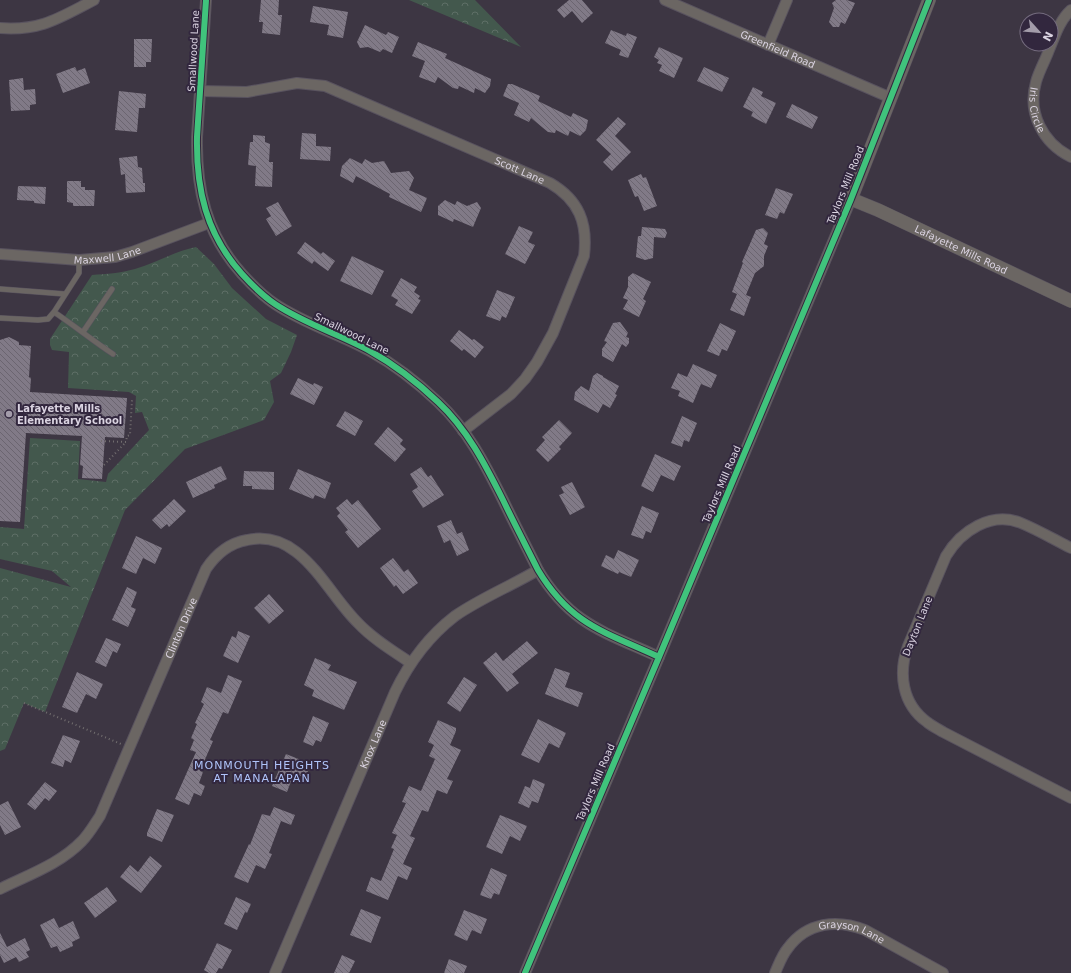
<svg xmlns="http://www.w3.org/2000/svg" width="1071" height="973" viewBox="0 0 1071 973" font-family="'DejaVu Sans',sans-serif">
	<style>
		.forest { fill: url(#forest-crowns) }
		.building { fill: url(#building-back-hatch) }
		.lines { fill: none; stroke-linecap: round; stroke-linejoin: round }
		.service-casing { stroke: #59535f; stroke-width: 6 }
		.minor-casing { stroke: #59535f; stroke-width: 12 }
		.tertiary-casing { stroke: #59535f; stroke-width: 14 }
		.path { stroke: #726e6f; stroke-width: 2; stroke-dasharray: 1 3; stroke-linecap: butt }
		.service { stroke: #6b6663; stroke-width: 5 }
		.minor { stroke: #6b6663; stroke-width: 10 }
		.tertiary { stroke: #6b6663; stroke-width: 13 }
		.cycleway-casing { stroke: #32273e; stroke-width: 8 }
		.cycleway { stroke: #40c37c; stroke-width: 6 }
		.poi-dot { fill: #a39caa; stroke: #32273e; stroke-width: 1.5 }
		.labels { text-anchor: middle; stroke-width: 4; stroke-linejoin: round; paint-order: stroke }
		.street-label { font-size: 10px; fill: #dad3e1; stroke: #32273e }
		.poi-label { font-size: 10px; font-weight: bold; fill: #dad3e1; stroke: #32273e; text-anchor: start }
		.neighbourhood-label { font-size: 11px; letter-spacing: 1px; fill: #afc4fa; stroke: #32273e }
	</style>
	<defs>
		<pattern id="forest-crowns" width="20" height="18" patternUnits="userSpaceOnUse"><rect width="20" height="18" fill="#43584d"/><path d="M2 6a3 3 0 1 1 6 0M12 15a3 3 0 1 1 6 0" fill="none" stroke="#5e6f66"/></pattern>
		<pattern id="building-back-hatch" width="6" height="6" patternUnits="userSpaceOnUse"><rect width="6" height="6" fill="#817a87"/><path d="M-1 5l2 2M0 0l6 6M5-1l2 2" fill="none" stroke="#6b6570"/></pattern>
	</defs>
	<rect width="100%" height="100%" fill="#3d3643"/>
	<path class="forest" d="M408 0H475L521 47 409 0Z
		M196 247 214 264 232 288 266 319 297 335 291 352 281 373 270 381 274 402 264 420 185 449 125 510 45 712 24 703 5 749 0 751V568L71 587 52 571 0 559V527L24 529 30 438 80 441 78 479 106 482 108 474 149 430 142 412 135 413 136 396 129 392 68 388 69 352 52 350 50 345V339L92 275C106 274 121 273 135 269 156 263 175 251 196 247Z"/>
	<path class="building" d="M261 0H279L278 15H282L280 35 262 33 263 22H259Z
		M569 0H582L593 13 582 23 572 11 564 18 557 10Z
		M836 0H847L855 3 845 24 841 22 839 27H833L829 22 834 8 832 3Z
		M313 6 348 12 343 38 327 35 329 25 310 22Z
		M365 25 386 35 388 32 399 37 392 53 383 49 380 52 368 47 360 48 357 42Z
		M611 30 626 36 627 33 637 37 628 58 619 55 621 50 605 43Z
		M134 39H152L151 62H146V67H134Z
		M418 42 447 54 445 58 491 79 490 86 485 93 475 88 474 93 459 86 458 89 453 88 438 77 435 83 419 77 425 61 412 56Z
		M659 47 683 58 674 78 659 71 662 65 657 63 659 60 654 57Z
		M75 67 77 71 85 68 90 83 63 93 56 74Z
		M704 67 729 78 722 92 697 81Z
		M23 78 24 90 35 89 36 104 30 105V110L11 111 9 80Z
		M508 84H512L540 96 538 101 571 117 573 113 588 120 586 130 580 136 570 131 568 136 556 130 555 133 548 132 531 118 529 122 514 115 519 103 503 96Z
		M753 87 763 92 761 96 776 103 766 124 751 116 753 112 743 107Z
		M119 91 146 94 145 108H139L137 132 115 130Z
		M792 104 818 117 812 129 786 117Z
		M618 117 626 124 615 136 631 152 612 171 603 162 611 154 596 140Z
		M302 133 316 134V146L331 147 330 161 300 159Z
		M253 135 265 136V142L270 144 269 162H273L272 187 255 186 256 166 248 165 250 142H253Z
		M137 156 138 167 142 168 143 183H145V192L126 193 125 174 121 175 119 158Z
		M350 158 362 164 365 159 372 163 384 161 391 173 409 171 414 178 409 190 427 198 421 212 389 197 390 194 356 176 353 183 340 176 342 166Z
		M641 174 643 178 646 177 657 206 644 211 638 196 635 197 628 180Z
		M67 181H81V187H85V190H95L94 206H73V203L67 202Z
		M18 186 46 187 45 204 34 203V201L17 200Z
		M776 188 793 194 784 214 780 212 777 219 765 215Z
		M445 200 455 205 457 201 467 206 477 202 481 208 473 227 454 219 453 222 438 215V206Z
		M278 202 292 226 276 236 266 219 271 216 266 208Z
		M519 226 533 232 528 242 535 245 525 264 505 254Z
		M642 227 665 229 667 233 665 238 654 237 653 258 645 260 636 257 638 236H641Z
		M763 228 768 233 764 244 768 246 764 256V266L755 273 746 295 751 297 744 316 730 310 737 294 732 292 743 263 742 262 756 230Z
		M305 242 321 254 323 252 335 261 328 271 314 261 312 264 297 253Z
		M352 256 384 271 372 295 340 281Z
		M633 273 651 282 643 299 646 301 639 317 623 309 628 300 623 298 628 287V277Z
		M401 278 417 287 414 292 420 296 418 299 421 300 412 314 395 305 398 300 391 296Z
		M497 290 515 297 506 318 502 316 500 321 486 316Z
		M620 322 628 333 626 337 629 338V343L626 347 622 344 613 362 602 356V349L607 342 604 341 613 323Z
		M720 323 736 331 727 351 722 349 719 356 707 351Z
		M459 330 472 340 474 339 484 347 475 358 464 349 462 351 450 341Z
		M9 337 19 342V345L31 346 29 377 31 378 30 392 127 398 124 438 105 437 102 479 82 478 83 466 80 465 82 436 26 433 20 522 0 521V340Z
		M693 364 717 375 711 388 701 384 693 403 678 396 680 391 671 388 678 373 687 377Z
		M597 373 603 376V377L619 386 615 394 617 395 610 408 603 404 598 413 574 400 575 392 581 386 589 391 593 376Z
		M298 378 313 385 314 383 323 387 314 405 290 394Z
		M345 411 363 421 355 436 336 426Z
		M682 416 697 423 689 442 684 440 682 447 671 443Z
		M559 420 572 433 559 447 561 449 548 462 536 450 545 440 542 437Z
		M388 427 403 440 400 444 406 449 395 462 374 444Z
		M655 454 681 466 674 481 661 475 653 492 641 486Z
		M221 466 227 479 214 485 215 488 193 498 186 482Z
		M421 467 428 477 431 475 444 495 423 508 412 491 418 487 410 474Z
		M298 469 331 483 325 499 315 495 313 499 289 489Z
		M244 471 274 472V490L252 489V486H243Z
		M572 482 585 507 570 515 559 495 564 493 561 487Z
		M174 499 186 511 169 527 167 524 161 529 152 520Z
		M347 499 352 505 358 500 381 529 358 548 345 532 348 530 337 516 340 513 336 508Z
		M642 506 659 513 651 533 646 531 643 539 631 535Z
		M451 520 457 534 462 532 469 550 457 556 450 540 444 543 437 526Z
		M136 536 162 548 155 564 143 558 136 574 122 568Z
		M618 550 639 560 631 577 619 572 618 574 601 566 606 555 614 559Z
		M393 558 404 572 408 569 418 583 403 594 396 585 394 587 380 568Z
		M127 587 137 592 131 607 136 609 128 627 112 620Z
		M269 594 284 611 269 624 254 608Z
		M238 631 250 636 238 663 223 656 232 636 236 638Z
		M106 638 121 644 117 653 113 651 106 667 95 662Z
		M527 641 538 653 512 674 519 683 507 692 483 663 496 652 503 661Z
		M315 658 331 665 328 670 357 682 344 710 312 696 314 690 304 685Z
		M555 668 570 673 565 687 583 693 578 707 545 694Z
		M77 672 103 684 96 699 86 694 77 713 62 707Z
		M228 675 242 681 228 714 223 712 210 740 213 741 200 771 203 772 199 783 205 786 201 796 194 793 189 805 175 799 196 752 190 750 194 740 191 738 197 724 195 723 204 704 201 702 207 687 221 693Z
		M464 677 477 685 460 712 447 703Z
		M313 716 329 723 321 742 316 740 313 746 303 742Z
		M538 719 566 733 559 748 549 743 539 763 521 755Z
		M438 720 456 728V731L450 745 461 750 447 779 453 781 447 794 437 790 428 812 422 810 410 836 415 838 403 864 412 868 407 880 398 876 388 900 366 891 371 877 381 881 394 849 391 848 397 835 392 833 406 803 402 802 409 786 421 791 435 759 429 756 434 745 428 742Z
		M63 735 80 741 71 763 65 760 63 767 51 763Z
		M286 754 311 764 305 778 294 773 287 792 272 786Z
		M533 779 545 784 538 803 532 801 529 808 518 803 525 786 530 788Z
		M45 782 57 791 49 801 45 798 35 810 27 804Z
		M8 801 21 827 5 835 0 825V805Z
		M274 807 295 815 291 825 281 821 269 853 272 854 265 869 256 865 248 883 234 877 249 844 250 845 262 814 270 816Z
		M157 809 174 815 162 842 147 836V833Z
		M500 815 527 826 520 841 510 836 502 854 486 847Z
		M150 856 162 866 141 893 120 877 130 865 138 872Z
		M491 868 507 875 499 895 494 893 491 899 480 895Z
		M107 887 117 901 95 918 84 903Z
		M236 897 251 904 247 913 245 912 237 930 224 924Z
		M361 909 381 917 371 943 350 935Z
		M464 910 487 919 481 934 472 930 467 941 454 935Z
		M54 918 59 928 73 921 80 938 72 942 73 946 60 952 57 946 51 948 40 925Z
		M0 933 7 947 25 938 30 950 26 952 29 957 19 962 16 957 4 963 0 955Z
		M217 943 232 950 222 969 219 968 216 973H209L204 970Z
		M342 955 355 961 349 973H334Z
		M449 959 467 966 464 973H444Z"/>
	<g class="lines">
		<g class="service-casing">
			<path id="service" d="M0 289 65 294
				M54 312C75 326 93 341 113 354
				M0 318 38 320 48 319 54 312 79 273V260
				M83 332 112 289"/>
		</g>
		<g class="minor-casing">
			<g id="minor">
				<path d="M206 0 197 137C196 189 206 234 242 274 252 285 263 296 275 304 305 324 339 334 370 351 395 365 417 382 438 402 467 429 485 464 503 500 514 523 526 546 538 570 571 625 605 632 659 657"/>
				<path id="s1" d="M665 0 891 98"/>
				<path id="s2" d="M1071 10C1059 21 1055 36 1049 50 1045 61 1039 71 1036 82 1027 113 1043 143 1071 157"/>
				<path d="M0 28C41 31 59 18 94 0"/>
				<path d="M768 45 787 0"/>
				<path id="s3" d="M201 91 247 92 297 83 325 86 550 183C579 200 588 223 584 256L553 333 537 362 525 379 511 394 463 431"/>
				<path id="s4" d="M0 254 79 260 115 257 132 252 209 223"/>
				<path d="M1071 548C1055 540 1038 530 1021 523 991 511 961 531 946 556L908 646C898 673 902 704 927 722 932 726 938 729 943 732L1071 798"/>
				<path id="s5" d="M0 889C28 875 60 864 82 841 89 834 94 825 100 816L206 569C216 554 230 543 247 540 301 528 326 592 358 623 373 639 393 651 411 663"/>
				<path id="s6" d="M275 973 395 692C409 663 429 636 455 616 481 598 511 586 538 570"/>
				<path d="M525 973 659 657 851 199"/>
				<path id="s7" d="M775 973C779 964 782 955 788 948 807 922 837 919 865 930L943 973"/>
			</g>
		</g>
		<g class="tertiary-casing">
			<g id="tertiary">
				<path id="s8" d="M929 0 851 199 878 210 1071 301"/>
			</g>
		</g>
		<path class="path" d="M101 441 126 442 127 436 130 435 132 400
			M104 465 126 442
			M24 703 121 744"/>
		<use href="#service" class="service"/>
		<use href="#minor" class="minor"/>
		<use href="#tertiary" class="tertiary"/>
		<g class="cycleway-casing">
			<path id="cycleway" d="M206 0 197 137C196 189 206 234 242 274 252 285 263 296 275 304 305 324 339 334 370 351 395 365 417 382 438 402 467 429 485 464 503 500 514 523 526 546 538 570 571 625 605 632 659 657
				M525 973 659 657 851 199 929 0"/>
		</g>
		<use href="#cycleway" class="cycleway"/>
	</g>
	<circle class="poi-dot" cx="9" cy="414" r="4"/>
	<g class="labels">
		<g class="street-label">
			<text dy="4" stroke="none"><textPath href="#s1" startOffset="123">Greenfield Road</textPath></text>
			<text transform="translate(193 51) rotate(-87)" y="4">Smallwood Lane</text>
			<text dy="4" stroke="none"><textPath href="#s2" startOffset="109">Iris Circle</textPath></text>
			<text dy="4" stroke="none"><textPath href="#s3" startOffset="337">Scott Lane</textPath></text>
			<text transform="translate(845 185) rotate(-68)" y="4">Taylors Mill Road</text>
			<text dy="4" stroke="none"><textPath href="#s8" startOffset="335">Lafayette Mills Road</textPath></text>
			<text dy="4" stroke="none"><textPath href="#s4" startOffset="108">Maxwell Lane</textPath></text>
			<text transform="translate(352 333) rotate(26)" y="4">Smallwood Lane</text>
			<text transform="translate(721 484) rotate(-67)" y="4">Taylors Mill Road</text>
			<text transform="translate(917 626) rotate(-68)" y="4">Dayton Lane</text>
			<text dy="4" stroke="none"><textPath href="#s5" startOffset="331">Clinton Drive</textPath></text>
			<text dy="4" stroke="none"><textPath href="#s6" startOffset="249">Knox Lane</textPath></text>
			<text transform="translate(595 782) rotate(-67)" y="4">Taylors Mill Road</text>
			<text dy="4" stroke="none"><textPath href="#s7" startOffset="101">Grayson Lane</textPath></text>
		</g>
		<g class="poi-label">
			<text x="17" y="412">Lafayette Mills<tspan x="17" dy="12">Elementary School</tspan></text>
		</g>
		<g class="neighbourhood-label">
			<text x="262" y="769">MONMOUTH HEIGHTS<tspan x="262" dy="13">AT MANALAPAN</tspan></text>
		</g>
	</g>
	<g transform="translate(1039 32) rotate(117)"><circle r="19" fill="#32273e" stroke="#756c7f"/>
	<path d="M0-3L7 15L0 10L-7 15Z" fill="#a39caa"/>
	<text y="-6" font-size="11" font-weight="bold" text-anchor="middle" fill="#dad3e1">N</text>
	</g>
</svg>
